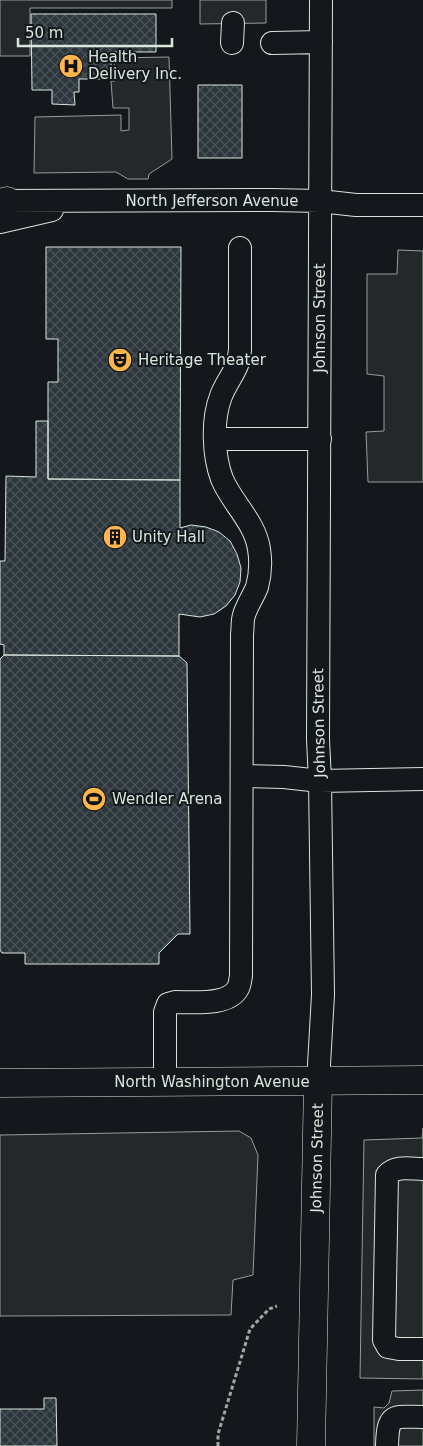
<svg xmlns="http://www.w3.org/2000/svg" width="423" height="1446" viewBox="0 0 423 1446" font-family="'DejaVu Sans',sans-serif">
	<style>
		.parking { fill: #24282b; stroke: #939e99 }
		.building { fill: url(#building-cross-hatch); stroke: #d8e6dc }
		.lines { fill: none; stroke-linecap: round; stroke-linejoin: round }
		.minor-casing { stroke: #d8e6dc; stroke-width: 24 }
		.major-casing { stroke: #d8e6dc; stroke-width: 29 }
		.highway-casing { stroke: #d8e6dc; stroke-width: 29 }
		.path { stroke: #9da8a2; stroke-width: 3; stroke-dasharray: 4 2.5; stroke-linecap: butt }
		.minor { stroke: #14181c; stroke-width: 22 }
		.major { stroke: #14181c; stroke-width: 28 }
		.highway { stroke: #14181c; stroke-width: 28 }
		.labels { text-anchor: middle; stroke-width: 4; stroke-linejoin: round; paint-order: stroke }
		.poi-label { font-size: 15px; fill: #d8e6dc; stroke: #14181c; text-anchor: start }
		.street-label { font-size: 15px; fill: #d8e6dc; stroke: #14181c }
	</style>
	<defs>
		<pattern id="building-cross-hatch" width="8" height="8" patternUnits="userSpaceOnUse" patternTransform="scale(1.25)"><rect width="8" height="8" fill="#2c363c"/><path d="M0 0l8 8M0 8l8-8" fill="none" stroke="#4a5358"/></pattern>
	</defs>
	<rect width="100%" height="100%" fill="#14181c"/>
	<path class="parking" d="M0 0H172V8H30V56H0Z
		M200 0H266V23L200 24Z
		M169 57 172 159 149 174 148 179H128L116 172 34 173 35 117 121 115V131L129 130V108H113L111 81H115L114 58Z
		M398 250 423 251V482H368L366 432 384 431V376L367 374V274H397Z
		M423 1128V1379L360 1378 364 1140 422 1138Z
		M239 1131 251 1138 258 1155 253 1275 233 1280 231 1315 0 1316V1135Z
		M423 1390V1446H374V1407L384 1408 389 1403 392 1391Z"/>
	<path class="building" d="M31 14H156V52H111V79H79V92H74L75 105 52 104V90H32Z
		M198 85H242V158H198Z
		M46 247H181L180 480 48 479V382H58V339H46Z
		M36 421H48V479L180 480V528L191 525 206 527 219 532 230 541 237 554 241 568 240 582 235 595 226 606 214 614 200 617 179 614V656L4 655V645L0 644V561H5L6 476 36 477Z
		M4 655 179 656 187 663 190 934H178L159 953V964H25V953H2L0 950V659Z
		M44 1398H56L57 1446H0V1409H44Z"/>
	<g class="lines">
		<g class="minor-casing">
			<path id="minor" d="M232 43 233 23
				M272 43 321 42
				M0 201 272 200 320 201 356 205H423
				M0 222 52 210
				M215 439H320
				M242 776 284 777 320 781 423 779
				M318 1082 323 995 320 781 318 739 321 0
				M165 1083V1012L168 1004 175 1002C193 1002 229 1006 238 988 240 985 240 980 241 976L242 634C243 628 242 621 244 615 247 605 253 597 257 587 260 576 261 561 259 549 255 522 232 503 222 479 213 455 212 419 221 396 225 385 233 375 237 365 239 361 239 355 240 350V248
				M423 1169C411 1169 396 1165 387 1175L384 1340 388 1347 399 1349H423
				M387 1446C388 1412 393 1417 423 1417"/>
		</g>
		<g class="major-casing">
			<path id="major" d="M0 1083 423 1080
				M311 1446 318 1082"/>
		</g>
		<g class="highway-casing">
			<path id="highway" d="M0 203 7 201"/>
		</g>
		<path class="path" d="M218 1446V1434L250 1329 269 1309 277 1306"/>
		<use href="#minor" class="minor"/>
		<use href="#major" class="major"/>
		<use href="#highway" class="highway"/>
	</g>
	<defs>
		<g id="hospital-disc" transform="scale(1.25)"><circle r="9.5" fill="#ffb74d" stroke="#14181c"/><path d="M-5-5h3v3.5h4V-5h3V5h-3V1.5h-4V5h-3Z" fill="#111"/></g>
		<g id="theatre-disc" transform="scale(1.25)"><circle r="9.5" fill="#ffb74d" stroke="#14181c"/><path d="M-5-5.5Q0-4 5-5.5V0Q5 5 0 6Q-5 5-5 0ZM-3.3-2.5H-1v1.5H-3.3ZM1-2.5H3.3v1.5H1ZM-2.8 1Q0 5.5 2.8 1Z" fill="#111"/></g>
		<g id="building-disc" transform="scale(1.25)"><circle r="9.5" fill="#ffb74d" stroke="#14181c"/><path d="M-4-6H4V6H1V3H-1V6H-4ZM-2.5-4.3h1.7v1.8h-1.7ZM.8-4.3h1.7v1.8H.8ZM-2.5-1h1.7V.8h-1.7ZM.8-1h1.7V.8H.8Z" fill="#111"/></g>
		<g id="stadium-disc" transform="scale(1.25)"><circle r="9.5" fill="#ffb74d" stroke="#14181c"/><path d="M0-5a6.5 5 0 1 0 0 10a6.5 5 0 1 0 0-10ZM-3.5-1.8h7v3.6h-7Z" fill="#111"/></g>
	</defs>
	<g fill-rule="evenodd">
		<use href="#hospital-disc" x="71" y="66"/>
		<use href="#theatre-disc" x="120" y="360"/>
		<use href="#building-disc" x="115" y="537"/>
		<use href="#stadium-disc" x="94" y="799"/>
	</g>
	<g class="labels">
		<g class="poi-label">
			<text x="88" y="62">Health<tspan x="88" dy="17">Delivery Inc.</tspan></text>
			<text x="138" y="365">Heritage Theater</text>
			<text x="132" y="542">Unity Hall</text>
			<text x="112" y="804">Wendler Arena</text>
		</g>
		<g class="street-label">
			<text x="212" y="206">North Jefferson Avenue</text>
			<text transform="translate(320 318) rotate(-90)" y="5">Johnson Street</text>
			<text transform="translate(319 723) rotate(-91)" y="5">Johnson Street</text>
			<text x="212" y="1087">North Washington Avenue</text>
			<text transform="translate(317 1158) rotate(-89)" y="5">Johnson Street</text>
		</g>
	</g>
	<path d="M18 38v8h154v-8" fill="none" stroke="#d8e6dc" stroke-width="2.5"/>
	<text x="25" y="38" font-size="15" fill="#d8e6dc" stroke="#14181c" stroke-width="4" paint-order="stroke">50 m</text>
</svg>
